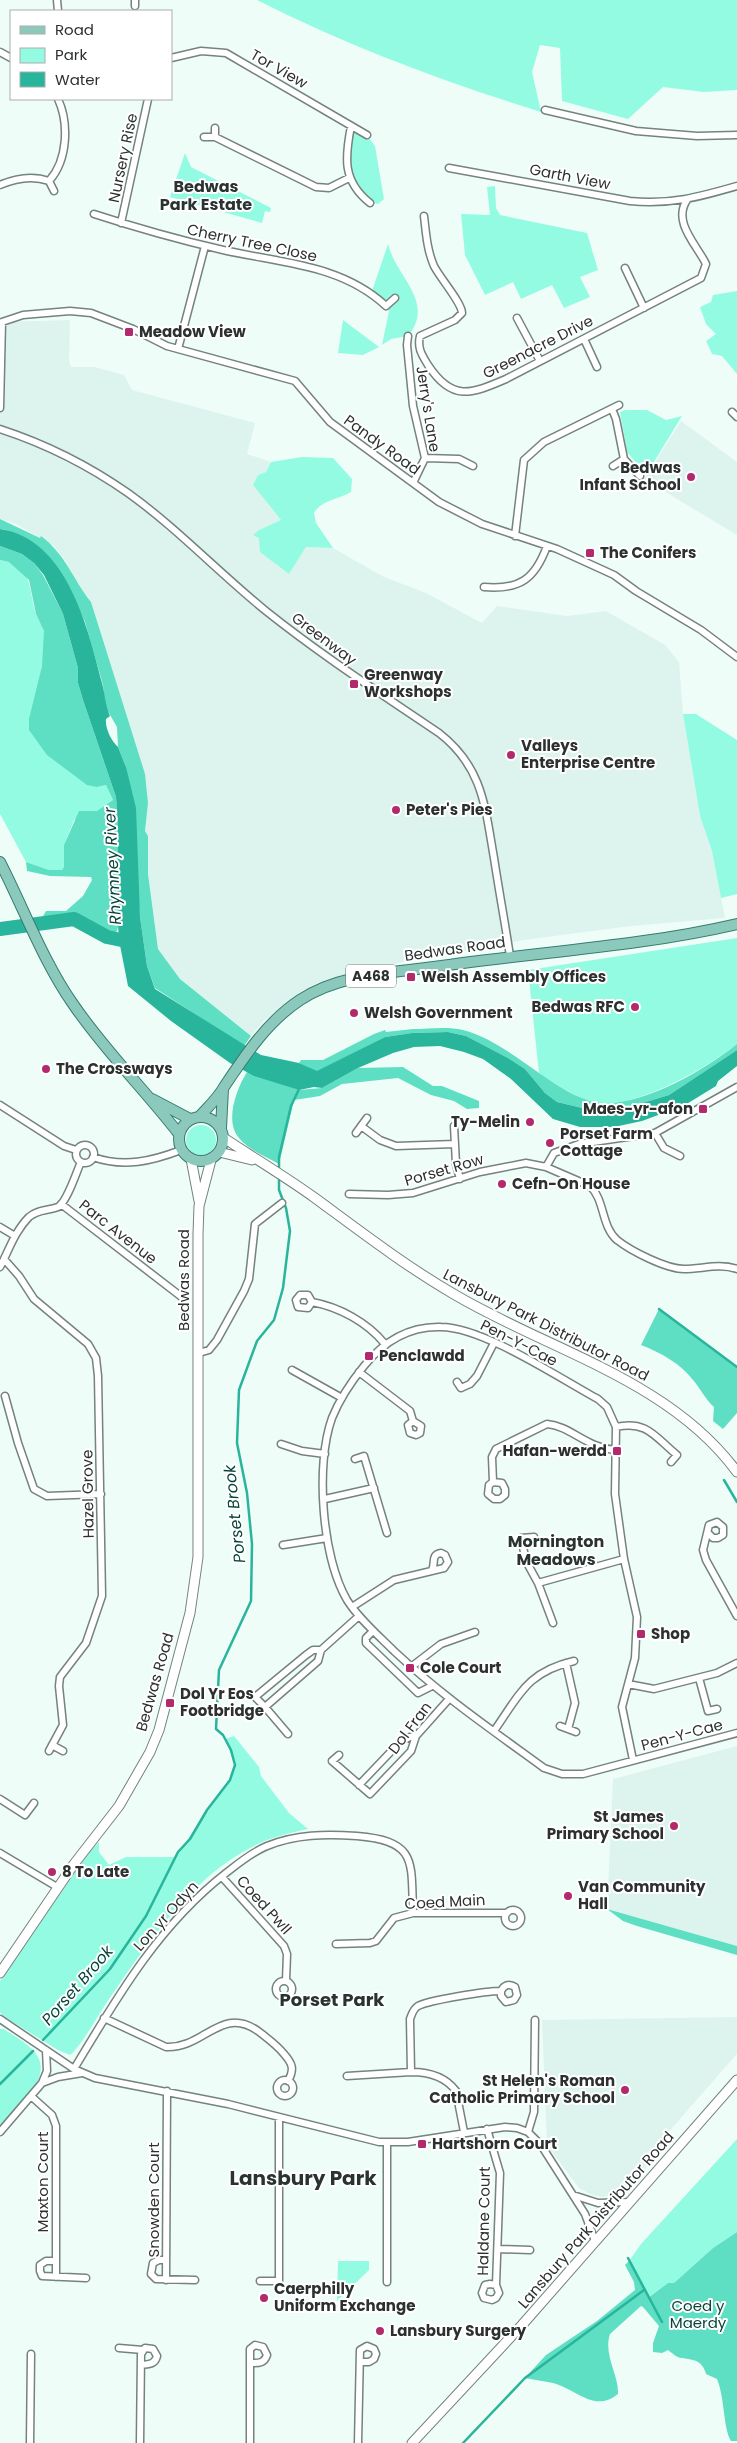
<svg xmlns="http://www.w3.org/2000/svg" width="737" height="2443" viewBox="0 0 737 2443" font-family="Poppins,sans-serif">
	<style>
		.built { fill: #ddf4ee }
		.green { fill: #93fbe2 }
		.forest { fill: #5edec2 }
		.water { fill: #29b59b }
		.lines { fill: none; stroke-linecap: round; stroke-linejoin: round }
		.stream { stroke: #29b59b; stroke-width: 2.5 }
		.river { stroke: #29b59b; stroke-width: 14 }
		.street-casing { stroke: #75827e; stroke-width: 9 }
		.secondary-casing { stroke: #75827e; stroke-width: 11 }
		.primary-casing { stroke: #377c6e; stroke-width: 12 }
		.street { stroke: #fff; stroke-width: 6 }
		.secondary { stroke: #fff; stroke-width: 9 }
		.primary { stroke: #8bc9bc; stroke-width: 10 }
		.poi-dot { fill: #b22a6b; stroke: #fff; stroke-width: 2 }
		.labels { text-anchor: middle; stroke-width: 4; stroke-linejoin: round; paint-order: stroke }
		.shield { fill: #fff; stroke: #6b6f6e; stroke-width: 1 }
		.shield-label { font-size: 14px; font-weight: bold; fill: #2c3130 }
		.street-label { font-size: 15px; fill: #2c3130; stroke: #fff }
		.poi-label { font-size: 15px; font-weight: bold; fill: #2c3130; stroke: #fff; text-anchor: start }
		.park-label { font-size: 15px; fill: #0b453a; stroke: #fff }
		.neighbourhood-label { font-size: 16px; font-weight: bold; fill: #293431; stroke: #fff }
		.water-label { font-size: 16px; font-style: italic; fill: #074338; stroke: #fff }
		.quarter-label { font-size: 18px; font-weight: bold; fill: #293431; stroke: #fff }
		.district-label { font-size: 20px; font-weight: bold; fill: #293431; stroke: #fff }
	</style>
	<rect width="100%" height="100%" fill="#effdf9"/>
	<path class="built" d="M70 320 69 360 71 367H95L124 375 132 390 255 423 247 454 271 462 266 472 258 475 253 485 281 520 259 530V538L289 574 306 547 333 548 384 577 426 593 482 623 497 606 567 616 606 611 665 645 679 662 683 714 700 816 712 851 725 918 631 926 524 940 484 948 430 956 330 979 303 991 264 1021 251 1036 180 979 158 949 148 874V836L145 831 148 803 117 687 91 602 79 586 65 560 54 546 14 523 0 519V322Z
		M681 421 737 462V535L644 479Z
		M737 1746V1946L607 1909 613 1779Z
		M737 2017V2054L657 2145 645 2169 627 2190 615 2195 602 2197 590 2194 579 2188 547 2145 542 2020Z"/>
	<path class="green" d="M257 0H737V90L704 92 663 87 628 119 562 101 560 48 540 45 532 72 541 112C445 82 347 46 257 0Z
		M351 126 367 135 375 146 384 199 378 204C364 202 350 180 347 166 345 154 350 137 351 126Z
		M185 153 191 167 271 208 270 212 265 211 262 223 170 197Z
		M495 186 496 208 500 215 587 233 598 270 580 277 590 297 564 308 552 285 521 299 513 282 485 295 465 255 461 214 490 215 487 187Z
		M388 244C396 277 436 302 408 336L391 339 382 345 389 311 371 294Z
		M737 291V374L722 356 712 354 706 341 716 334 706 324 700 307 711 302 713 295Z
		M343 320 379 347 363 355 338 353Z
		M625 410H647L666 420 682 416 646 475 627 452 620 412Z
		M302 457 333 458 352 479 351 492C339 499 320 501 314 513L316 523 333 548 306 547 289 574 260 552 259 538 253 535 259 530 281 520 253 485 258 475 266 472 271 462Z
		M0 560C34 565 28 590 36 614 38 620 43 626 44 632 47 649 41 670 38 687L97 787 106 785 113 800 97 811 74 820 64 845V867L62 870H49L26 862 0 814Z
		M683 714H696L737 740V894L721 898 712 851 700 816Z
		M737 938V1044C708 1067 639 1107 601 1103 579 1100 558 1086 539 1073L528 970Z
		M186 1140a15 15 0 1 1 30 0a15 15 0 1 1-30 0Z
		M234 1736 259 1767 261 1776 289 1813 308 1829C290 1833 271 1837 254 1846 191 1877 148 1943 109 1999 100 2012 81 2047 70 2055L58 2050 3 2016 0 2012V1981L90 1851 99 1842V1852L109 1865 126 1857H175L230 1780 235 1765 225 1739Z
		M0 2029H4C14 2036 33 2046 38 2057 51 2082 15 2109 0 2125Z
		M737 2139V2232L713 2248 674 2283H668L648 2297 629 2261 641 2244Z
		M338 2261H369V2270L337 2301Z"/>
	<path class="forest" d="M0 519 40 538 41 536C67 556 72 578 91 602L145 774 148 803 145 831 148 836V874L158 949 180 979 251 1036 244 1046 155 988 147 966 140 917 126 767 118 747 117 727 105 706 103 685 85 622 71 591 6 530 0 529Z
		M0 546 22 554 34 563 43 575 63 614 78 668V683L83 700 116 797 118 826 117 908 119 924 117 931 113 935 78 915 42 918 46 911H66L83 896 92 880 91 877 50 876 27 871 26 862 49 870H62L64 867V845L79 811H97L113 800 106 785 97 787 87 785 47 755 29 730V719L42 666 44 631 36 614 29 580 9 562 0 560Z
		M413 1029C429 1029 447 1026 463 1030 494 1038 522 1062 548 1079 564 1090 584 1102 603 1103 645 1105 706 1069 737 1044V1050L669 1095 626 1108 595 1111 557 1102 545 1093 525 1069 508 1058 466 1036 448 1032 412 1033 385 1037 317 1072 299 1063 301 1060H323L374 1034 385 1030 386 1032Z
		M403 1067 433 1086H442L479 1101V1108L467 1109 454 1101 431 1095 398 1078 342 1084 320 1096 294 1100 279 1164C266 1157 249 1150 239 1138 224 1121 237 1088 247 1072L299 1090 322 1088 358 1068Z
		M659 1309 737 1367V1413L723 1429 713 1421 714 1407C705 1399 701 1389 693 1380 680 1363 661 1353 641 1345Z
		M607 1909 737 1946V1955L637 1926 623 1921Z
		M737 2232V2441H731C723 2428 725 2398 717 2379L706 2374C702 2360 694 2360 682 2358 677 2358 672 2353 668 2350L662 2353 653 2352V2343L659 2326 643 2307 641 2306 610 2334C603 2355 619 2375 618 2394 594 2413 578 2390 553 2383 544 2381 534 2380 525 2378L546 2355 597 2321 635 2290 634 2282 625 2265 629 2261 649 2297 668 2283H674L713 2248Z"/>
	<path class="water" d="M0 529C67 539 88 628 102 683 105 694 105 705 110 716L106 719C105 728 111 741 118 747L126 767 136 808 140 917 147 966 155 989 261 1055 299 1063 317 1071 385 1037 412 1033 448 1032 466 1036 508 1058 525 1069 545 1093 557 1102 595 1111 626 1108 669 1095 737 1050V1066L718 1081 716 1086 685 1105 642 1121 614 1127H580L553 1119 511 1079 483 1059 464 1052 440 1046 414 1047 393 1053 358 1068 322 1088 314 1087 299 1090 254 1076 230 1063 171 1021 128 986 119 940 117 908 118 826 116 797 83 700 78 683V668L63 614 44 575 34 563 22 554 0 546Z"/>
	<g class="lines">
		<path class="stream" d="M279 1171V1157L291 1106 300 1087
			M659 1309 737 1367
			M724 1480 737 1502
			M43 2040 110 1969 146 1916 178 1852 190 1839 207 1810 230 1780 235 1765 231 1750 223 1735 216 1729 219 1670 251 1601 252 1544 247 1493 237 1443 239 1390 257 1341 274 1320 283 1288 290 1231 286 1208 279 1190V1176
			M0 2084 33 2051
			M628 2258 662 2322
			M463 2443 525 2378 644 2290"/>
		<path class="river" d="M0 929 74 919 107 937 131 942"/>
		<g class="street-casing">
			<path id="street" d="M57 0 58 11
				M135 6V0
				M0 52 11 58
				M171 58 201 51 226 53 367 135
				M545 110 636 131 697 136 737 135
				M351 126C345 157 342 181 370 203
				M215 128V137L316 187 329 188 349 178
				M204 137H215
				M449 168 630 201C670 205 699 197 737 186
				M49 181 54 191
				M0 185C16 178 32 175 49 181 68 160 69 123 58 99
				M94 214C137 228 180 240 223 250 280 263 341 264 386 306L395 298
				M424 216C426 233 427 250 434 266 440 278 462 303 462 313L455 320 420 336C417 348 422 355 428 365 452 402 471 394 506 379L701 278 706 264C697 245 672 222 687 200
				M121 223 148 99
				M625 268 644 308
				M517 318 540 361
				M2 322 23 315 70 311 91 313 133 329 167 346 295 381 330 422 439 502 482 524 557 549 614 575 636 591 701 630 737 657
				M408 336 407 345 413 406 425 458 413 483
				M584 339 597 367
				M178 349 205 246
				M0 408 2 322
				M612 409 616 419 624 459 640 476
				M732 412 737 417
				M0 429C46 444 88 465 128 493 177 528 219 573 266 611 321 655 380 693 439 733 483 767 485 807 494 858 499 891 505 923 510 956
				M425 458 459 459 473 466
				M613 466 624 459
				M515 536 524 460 544 442 619 405
				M484 587C520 590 535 579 547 546
				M0 1105 64 1146 76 1150
				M361 1126 380 1140 396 1146 455 1144
				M454 1126 456 1164 460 1179
				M356 1133 367 1118
				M655 1133 664 1148 680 1156
				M76 1154a9 9 0 1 1 18 0a9 9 0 1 1-18 0Z
				M93 1157C124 1168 152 1161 181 1150
				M546 1167 554 1153 579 1144 655 1133 737 1087
				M349 1194 388 1195 413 1193 480 1172 526 1163 546 1167 590 1186C605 1200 601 1226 617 1240 631 1251 666 1269 684 1269 702 1269 719 1263 737 1269
				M61 1204 183 1298
				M0 1227 15 1236
				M4 1259 19 1276 34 1299 88 1344 96 1358 98 1376 102 1596 86 1643 60 1677 59 1686 63 1725 49 1751
				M0 1267C9 1250 15 1231 29 1217 38 1209 48 1211 58 1207 67 1202 76 1173 81 1162
				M312 1302 308 1308 298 1307 296 1300 300 1295H308L312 1302C339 1307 367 1322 385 1344
				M199 1353 209 1350 217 1340 244 1291 249 1279 255 1224 282 1203
				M292 1370 342 1398
				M359 1372 410 1411 413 1421 421 1426 420 1433 416 1435 410 1433 408 1425 413 1421
				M457 1382 461 1388 470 1384 477 1376 494 1343
				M5 1396 18 1443 34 1489 47 1496 101 1494
				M616 1427C647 1420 655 1437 677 1455L671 1462
				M281 1444 302 1451 325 1454
				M355 1459 364 1456 387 1533
				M493 1482 489 1485 488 1494 494 1499H500L505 1495V1489L502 1483 493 1482 492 1457 496 1449 547 1424C571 1426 586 1448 616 1450
				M325 1499 374 1488
				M708 1533 713 1538H718L723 1535V1527L717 1522 709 1525 703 1550 706 1560 737 1616
				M534 1537 521 1538 526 1561 538 1583 553 1623
				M283 1545 327 1538
				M538 1583 624 1559
				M352 1607 394 1580 444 1568 448 1562 445 1555 441 1553C430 1555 436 1563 432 1570
				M373 1631 366 1638V1643L418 1693 432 1686
				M321 1650H313L306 1655 255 1697 265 1707 318 1661 321 1650 359 1616
				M566 1663 575 1703 568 1729
				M411 1667 441 1644 475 1632
				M699 1678 708 1711 717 1709
				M628 1684 654 1689 717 1673 737 1663
				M265 1707 288 1734
				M560 1726 576 1732
				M494 1731C520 1694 527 1672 574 1661
				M52 1745 63 1751
				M339 1755 332 1761 370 1794 411 1751 416 1736 449 1699
				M633 1760 622 1707 635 1658 637 1617 624 1559 615 1494 616 1427 607 1407 598 1399C559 1378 483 1327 441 1327 409 1326 384 1341 364 1366 351 1382 340 1398 332 1418 315 1465 322 1557 347 1600 359 1619 378 1635 394 1651 441 1695 492 1730 544 1768L562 1774H583L737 1733
				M359 1785 401 1741 410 1737 416 1736
				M0 1799 25 1815 34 1803
				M0 1853 57 1887
				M222 1877 284 1946 287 1954 286 1981
				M505 1918a8 8 0 1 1 16 0a8 8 0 1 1-16 0Z
				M336 1944 370 1943 376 1941 394 1918 413 1913H507
				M276 1989a8 8 0 1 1 16 0a8 8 0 1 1-16 0Z
				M104 2018 166 2047C204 2049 221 2005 258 2031 267 2038 277 2045 284 2054 292 2063 295 2069 288 2081
				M0 2019 74 2069 95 2078 228 2104 379 2142H408L505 2127 517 2128 528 2132 541 2145 585 2214 595 2241
				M74 2069C117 1997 159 1925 226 1873 239 1863 252 1852 267 1846 296 1834 326 1834 357 1836 418 1841 411 1862 413 1913
				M347 2076 411 2072
				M277 2088a8 8 0 1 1 16 0a8 8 0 1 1-16 0Z
				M42 2083 47 2071 46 2050
				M32 2097 52 2115 56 2126V2277
				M487 2129 500 2173 496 2285 499 2293 496 2298 492 2300 484 2298 482 2293 485 2285 490 2284 496 2285
				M0 2132 42 2083 58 2077 82 2073
				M464 2132 456 2091C445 2076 428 2072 411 2072L410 2019C412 2014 413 2009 418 2006 430 2000 486 1991 501 1991V1996L506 2002 514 2000 517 1995 515 1987C509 1983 504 1985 501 1991
				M528 2132 534 2112 535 2020
				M573 2195 598 2203 630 2202
				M498 2249 530 2250
				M166 2260H159L153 2263 151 2274 156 2279 195 2280
				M56 2261H46L40 2265V2271L42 2276 86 2278
				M166 2280 167 2091
				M260 2281H279V2118
				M387 2282V2143
				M119 2348 143 2350
				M30 2443 31 2354
				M140 2443 141 2354 145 2348 153 2349 157 2356C155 2365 148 2364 141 2365
				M250 2443V2349L255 2345 263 2347 267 2355C264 2364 258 2363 250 2363
				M358 2443 360 2350 367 2346 374 2349 376 2354 374 2359 369 2362H360"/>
		</g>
		<g class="secondary-casing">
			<path id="secondary" d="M224 1138C254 1158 286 1177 315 1198 360 1231 404 1265 452 1293 547 1350 669 1379 737 1472
				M219 1152 252 1160
				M191 1159 199 1201
				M0 1973 74 1864 119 1806 150 1752 159 1730 190 1613 198 1557V1234L199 1206 211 1160
				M412 2443 522 2325 737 2080"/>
		</g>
		<g class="primary-casing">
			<path id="primary" d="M0 862C24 909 43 961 73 1004 105 1051 145 1090 179 1134
				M152 1099 190 1119
				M200 1116C208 1107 218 1098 224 1087 246 1054 267 1022 300 1000 339 974 390 973 434 967 535 952 638 947 737 924
				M179 1139a22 22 0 1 1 44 0a22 22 0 1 1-44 0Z
				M221 1128 223 1089"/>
		</g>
		<use href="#street" class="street"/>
		<use href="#secondary" class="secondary"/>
		<use href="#primary" class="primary"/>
	</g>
	<g class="poi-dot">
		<rect x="124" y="327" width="10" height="10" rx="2.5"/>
		<circle cx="691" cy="477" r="5"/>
		<rect x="585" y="548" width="10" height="10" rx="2.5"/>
		<rect x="349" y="679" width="10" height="10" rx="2.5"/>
		<circle cx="511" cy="755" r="5"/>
		<circle cx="396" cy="810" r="5"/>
		<rect x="406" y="972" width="10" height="10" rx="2.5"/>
		<circle cx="635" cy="1007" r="5"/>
		<circle cx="354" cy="1013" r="5"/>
		<circle cx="46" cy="1069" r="5"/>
		<rect x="698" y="1104" width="10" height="10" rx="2.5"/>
		<circle cx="530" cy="1122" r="5"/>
		<circle cx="550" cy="1143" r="5"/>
		<circle cx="502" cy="1184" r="5"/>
		<rect x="364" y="1351" width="10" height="10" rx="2.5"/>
		<rect x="612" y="1446" width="10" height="10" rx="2.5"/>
		<rect x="636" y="1629" width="10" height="10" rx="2.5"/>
		<rect x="405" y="1663" width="10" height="10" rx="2.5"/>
		<rect x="165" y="1698" width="10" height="10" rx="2.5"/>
		<circle cx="674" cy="1826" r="5"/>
		<circle cx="52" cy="1872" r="5"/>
		<circle cx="568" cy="1896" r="5"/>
		<circle cx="625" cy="2090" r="5"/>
		<rect x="417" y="2139" width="10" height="10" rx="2.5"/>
		<circle cx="264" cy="2298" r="5"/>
		<circle cx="380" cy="2331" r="5"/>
	</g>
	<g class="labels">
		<rect class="shield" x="346" y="964.5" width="50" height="23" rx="4"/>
		<g class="shield-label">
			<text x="371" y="981">A468</text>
		</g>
		<g class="street-label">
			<text transform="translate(279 69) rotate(30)" y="5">Tor View</text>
			<text transform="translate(123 158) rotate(-78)" y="5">Nursery Rise</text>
			<text transform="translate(570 177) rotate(11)" y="5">Garth View</text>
			<text transform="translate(252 243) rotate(12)" y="5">Cherry Tree Close</text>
			<text transform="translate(538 347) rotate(-27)" y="5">Greenacre Drive</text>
			<text transform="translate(428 409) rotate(81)" y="5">Jerry's Lane</text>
			<text transform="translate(382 445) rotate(36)" y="5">Pandy Road</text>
			<text transform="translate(324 639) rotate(37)" y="5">Greenway</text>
			<text transform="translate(455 949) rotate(-8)" y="5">Bedwas Road</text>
			<text transform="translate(444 1170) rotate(-16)" y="5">Porset Row</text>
			<text transform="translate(118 1232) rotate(38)" y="5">Parc Avenue</text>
			<text transform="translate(184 1280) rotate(-90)" y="5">Bedwas Road</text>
			<text transform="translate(546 1325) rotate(27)" y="5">Lansbury Park Distributor Road</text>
			<text transform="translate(519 1343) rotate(27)" y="5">Pen-Y-Cae</text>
			<text transform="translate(88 1494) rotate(-91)" y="5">Hazel Grove</text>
			<text transform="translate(155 1682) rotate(-74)" y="5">Bedwas Road</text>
			<text transform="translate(410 1728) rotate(-53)" y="5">Dol Fran</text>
			<text transform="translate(682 1735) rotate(-15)" y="5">Pen-Y-Cae</text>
			<text transform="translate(445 1902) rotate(-3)" y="5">Coed Main</text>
			<text transform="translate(264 1905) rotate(48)" y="5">Coed Pwll</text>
			<text transform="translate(166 1916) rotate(-48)" y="5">Lon yr Odyn</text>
			<text transform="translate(43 2182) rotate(-90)" y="5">Maxton Court</text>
			<text transform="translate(154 2200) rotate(-90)" y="5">Snowden Court</text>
			<text transform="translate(596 2220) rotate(-49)" y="5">Lansbury Park Distributor Road</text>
			<text transform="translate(484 2221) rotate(-89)" y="5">Haldane Court</text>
		</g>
		<g class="poi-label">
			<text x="139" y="337">Meadow View</text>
			<text x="681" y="473" text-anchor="end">Bedwas<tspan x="681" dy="17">Infant School</tspan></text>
			<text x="600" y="558">The Conifers</text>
			<text x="364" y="680">Greenway<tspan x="364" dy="17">Workshops</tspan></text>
			<text x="521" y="751">Valleys<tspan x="521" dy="17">Enterprise Centre</tspan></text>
			<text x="406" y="815">Peter's Pies</text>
			<text x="421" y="982">Welsh Assembly Offices</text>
			<text x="625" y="1012" text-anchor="end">Bedwas RFC</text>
			<text x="364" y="1018">Welsh Government</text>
			<text x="56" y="1074">The Crossways</text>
			<text x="693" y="1114" text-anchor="end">Maes-yr-afon</text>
			<text x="520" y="1127" text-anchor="end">Ty-Melin</text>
			<text x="560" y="1139">Porset Farm<tspan x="560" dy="17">Cottage</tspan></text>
			<text x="512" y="1189">Cefn-On House</text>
			<text x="379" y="1361">Penclawdd</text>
			<text x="607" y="1456" text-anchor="end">Hafan-werdd</text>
			<text x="651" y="1639">Shop</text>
			<text x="420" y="1673">Cole Court</text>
			<text x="180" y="1699">Dol Yr Eos<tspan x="180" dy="17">Footbridge</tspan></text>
			<text x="664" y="1822" text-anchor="end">St James<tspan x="664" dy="17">Primary School</tspan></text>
			<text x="62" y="1877">8 To Late</text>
			<text x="578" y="1892">Van Community<tspan x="578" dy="17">Hall</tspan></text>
			<text x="615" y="2086" text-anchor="end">St Helen's Roman<tspan x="615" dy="17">Catholic Primary School</tspan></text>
			<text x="432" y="2149">Hartshorn Court</text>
			<text x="274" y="2294">Caerphilly<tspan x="274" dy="17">Uniform Exchange</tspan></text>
			<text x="390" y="2336">Lansbury Surgery</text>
		</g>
		<g class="park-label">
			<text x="698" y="2311">Coed y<tspan x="698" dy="17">Maerdy</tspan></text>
		</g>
		<g class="neighbourhood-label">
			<text x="206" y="192">Bedwas<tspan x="206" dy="18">Park Estate</tspan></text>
			<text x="556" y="1547">Mornington<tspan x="556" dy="18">Meadows</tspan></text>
		</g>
		<g class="water-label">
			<text transform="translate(112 866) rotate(-93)" y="6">Rhymney River</text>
			<text transform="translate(234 1514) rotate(-96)" y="6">Porset Brook</text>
			<text transform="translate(77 1985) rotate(-49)" y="6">Porset Brook</text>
		</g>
		<g class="quarter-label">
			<text x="332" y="2006">Porset Park</text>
		</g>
		<g class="district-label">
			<text x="303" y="2185">Lansbury Park</text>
		</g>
	</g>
	<rect x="10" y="10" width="162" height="90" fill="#ffffff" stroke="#abadac"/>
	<rect x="20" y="26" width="25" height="8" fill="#8bc9bc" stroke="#abadac"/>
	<text x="55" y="35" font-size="15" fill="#2c3130">Road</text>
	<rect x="20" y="48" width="25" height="15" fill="#93fbe2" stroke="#abadac"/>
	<text x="55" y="60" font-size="15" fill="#2c3130">Park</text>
	<rect x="20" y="72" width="25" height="15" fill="#29b59b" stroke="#abadac"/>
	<text x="55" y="85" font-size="15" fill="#2c3130">Water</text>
</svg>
